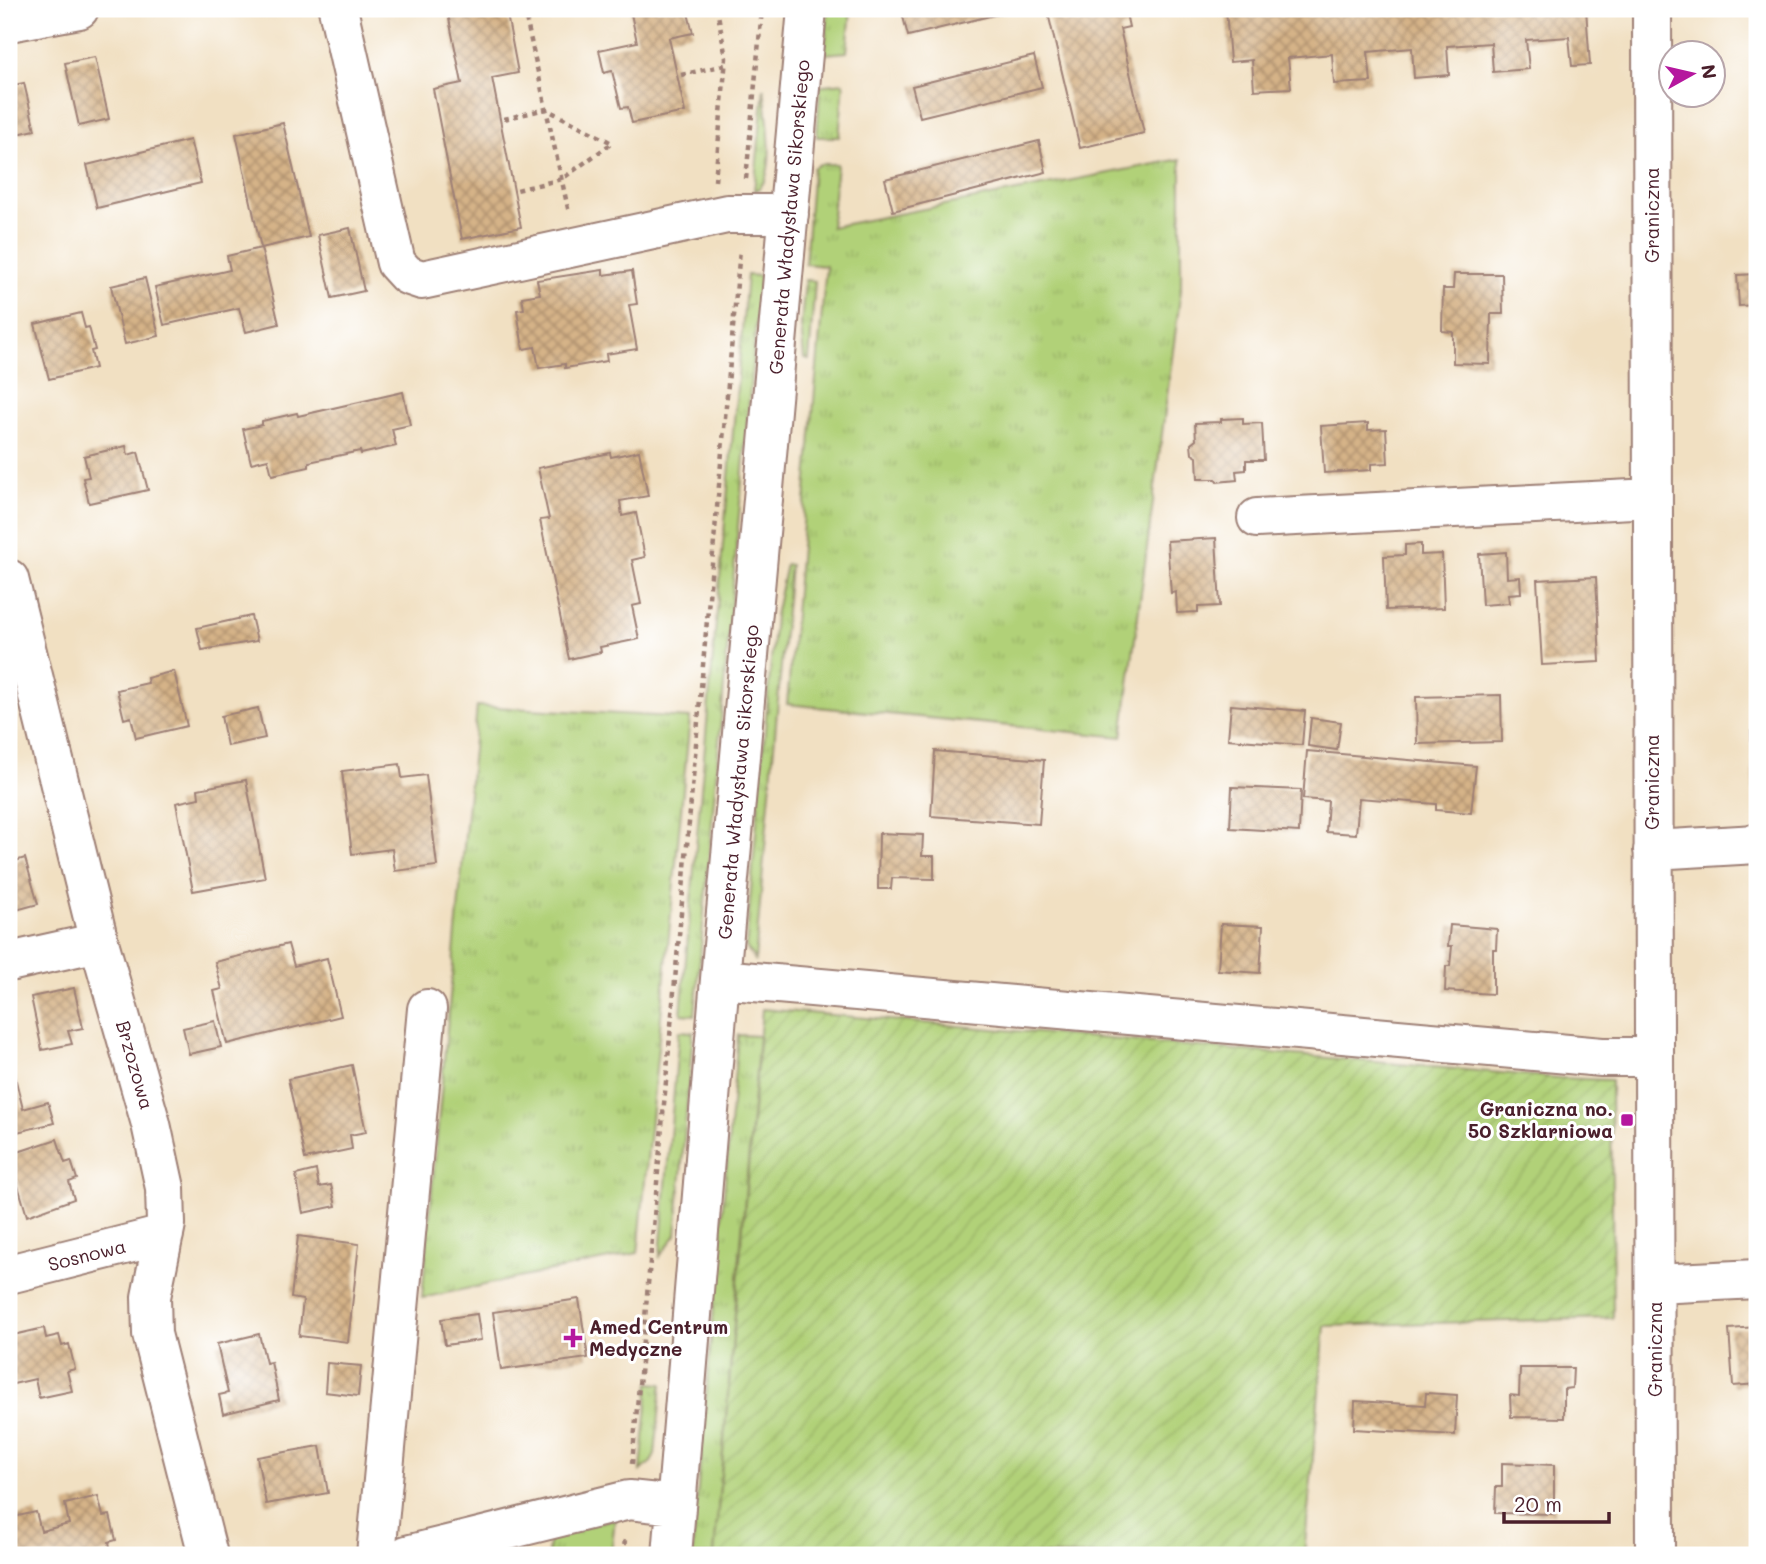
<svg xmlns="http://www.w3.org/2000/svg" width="1766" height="1564" viewBox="0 0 1766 1564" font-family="Mali,sans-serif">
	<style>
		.grass { fill: url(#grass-tufts); stroke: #7e7852; stroke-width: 2 }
		.garden { fill: url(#garden-furrows); stroke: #7e7852; stroke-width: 2 }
		.building { fill: url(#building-cross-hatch) }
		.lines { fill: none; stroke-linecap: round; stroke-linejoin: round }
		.minor-casing { stroke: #9e8076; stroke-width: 42 }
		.path { stroke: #9e8076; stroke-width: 4.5; stroke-dasharray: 5 5; stroke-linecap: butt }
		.minor { stroke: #fff; stroke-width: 38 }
		.poi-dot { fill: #b5179e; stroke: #fff; stroke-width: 2.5 }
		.labels { text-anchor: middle; stroke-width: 6; stroke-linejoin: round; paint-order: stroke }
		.street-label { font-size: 19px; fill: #4a1f2b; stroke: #fff }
		.poi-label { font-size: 19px; font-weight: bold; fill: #4a1f2b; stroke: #fff; text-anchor: end }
	</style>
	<defs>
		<pattern id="grass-tufts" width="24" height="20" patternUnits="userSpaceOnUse" patternTransform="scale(1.75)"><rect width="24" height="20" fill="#b1d178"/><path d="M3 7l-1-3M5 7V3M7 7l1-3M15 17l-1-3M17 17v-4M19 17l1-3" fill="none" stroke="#9ab368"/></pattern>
		<pattern id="garden-furrows" width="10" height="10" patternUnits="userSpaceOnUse" patternTransform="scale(1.75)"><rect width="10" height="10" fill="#b1d178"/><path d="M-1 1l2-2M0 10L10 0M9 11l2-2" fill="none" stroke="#9ab368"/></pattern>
		<pattern id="building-cross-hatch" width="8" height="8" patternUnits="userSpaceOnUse" patternTransform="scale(1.75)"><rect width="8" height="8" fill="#d5b388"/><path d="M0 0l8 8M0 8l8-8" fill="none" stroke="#af916f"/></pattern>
	</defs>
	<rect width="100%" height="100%" fill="#fff"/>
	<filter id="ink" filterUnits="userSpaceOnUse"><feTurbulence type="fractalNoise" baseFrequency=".0143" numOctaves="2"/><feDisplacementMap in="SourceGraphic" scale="14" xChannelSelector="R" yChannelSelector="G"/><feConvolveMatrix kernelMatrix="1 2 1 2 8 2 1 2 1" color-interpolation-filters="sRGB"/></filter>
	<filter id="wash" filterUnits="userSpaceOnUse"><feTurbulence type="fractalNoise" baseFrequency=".00686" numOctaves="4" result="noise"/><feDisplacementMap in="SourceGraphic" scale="28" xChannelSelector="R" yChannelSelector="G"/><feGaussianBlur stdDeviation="1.57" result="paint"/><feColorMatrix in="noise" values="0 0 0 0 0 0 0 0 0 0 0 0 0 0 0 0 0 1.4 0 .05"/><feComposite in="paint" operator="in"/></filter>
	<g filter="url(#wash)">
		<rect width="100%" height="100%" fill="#f1e0c2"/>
		<path class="grass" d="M834 9H851L847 52 825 54 828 10Z
			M844 83 839 137H817L820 87 824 85Z
			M764 88C766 111 780 181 754 191Z
			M1181 159V290L1122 737 787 704 826 266 805 264 813 168 820 164H837L831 227Z
			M747 275 760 276 695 1015 681 1014Z
			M805 280 815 281 809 360 804 359 801 325Z
			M786 564 790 565 755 960 746 947 775 616Z
			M477 706 690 718 638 1253 422 1298Z
			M679 1031 693 1032 676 1235 660 1256Z
			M738 1035 759 1036 714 1555H692Z
			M649 1383 662 1384 655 1455 651 1462 641 1471Z
			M615 1518 611 1555H548L549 1543 553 1536Z"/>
		<path class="garden" d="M762 1009 1560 1078 1611 1080 1613 1318 1325 1326 1304 1555H714Z"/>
		<g id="blocks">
			<path class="building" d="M447 9H506L518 73 492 78 521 227 462 239 433 89 462 83Z
				M630 9H687L693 33 669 38 685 112 632 123 628 107 621 108 612 71 604 73 599 50 637 42Z
				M901 9H1014L1015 10 908 36Z
				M1047 9H1125L1129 27 1120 29 1144 133 1080 148Z
				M1226 9H1586L1590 65 1572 66 1569 37 1526 40 1529 69 1493 72 1491 43 1447 46 1449 75 1414 78 1412 48 1368 52 1371 82 1334 84 1332 54 1288 58 1291 88 1254 90 1252 60 1230 62Z
				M1034 56 1042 87 920 117 912 86Z
				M95 57 109 119 79 126 65 63Z
				M24 83 35 130 9 136V86Z
				M283 123 309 237 261 248 236 134Z
				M190 140 201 183 97 208 87 165Z
				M1039 141 1046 172 893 211 885 179Z
				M350 228 364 291 332 298 318 235Z
				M261 248 279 324 246 332 239 308 164 325 155 287 230 270 227 256Z
				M603 270V275L632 271 637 304 629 305 637 349 606 354 607 361 565 368V364L539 368 535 347 523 349 517 310 524 309 522 297 540 294 537 280Z
				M1454 274H1502L1503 314H1491L1490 364 1453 363V332L1442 331 1443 289H1453Z
				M1757 274V305L1739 306 1737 275Z
				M145 278 159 336 125 344 111 286Z
				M81 313 85 328 89 327 95 350 91 351 95 368 49 379 35 324Z
				M403 392 410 425 392 429 396 446 361 454 360 451 309 462V467L272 475 268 459 251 463 243 429 262 425V421L297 413 298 416Z
				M1243 418V424L1262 423 1264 460H1246V470L1236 471 1237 480 1217 482 1216 479H1198L1197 457 1192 454 1191 444 1196 440 1195 423 1221 422V419Z
				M1368 423V430L1386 429 1388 463 1371 464V470L1324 473 1321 426Z
				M126 446 128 455 138 452 148 490 89 503 83 478 89 477 84 456Z
				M639 451 648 496 620 501 622 516 636 513 645 557 632 560 641 604 632 606 639 639 600 647 601 652 569 659 540 520 549 519 538 468 610 453 611 457Z
				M1216 538 1220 606 1198 607V612L1177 613 1176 592 1171 593 1167 541Z
				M1421 544V555L1442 554 1444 608 1386 610 1384 556 1405 555V545Z
				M1506 552 1507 578 1520 577 1521 593 1508 594 1509 603 1482 605 1479 554Z
				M1596 577 1600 662 1542 665 1537 580Z
				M251 616 257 641 202 650 197 628Z
				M174 671 187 726 136 738 131 717 124 719 117 690 148 683 147 678Z
				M1501 695 1502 742 1417 744 1416 697Z
				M1231 705 1305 711 1302 745 1228 739Z
				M258 708 265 738 227 746 221 716Z
				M1311 718 1341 722 1337 750 1308 746Z
				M1751 731H1757V790H1753Z
				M935 751 1044 760 1039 824 931 816Z
				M1307 751 1476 766 1471 813 1436 810V804L1359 798 1356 834 1326 832 1328 801 1303 799Z
				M400 764 402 778 426 775 437 866 395 871 392 849 352 854 342 771Z
				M246 780 265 878 193 891 176 803 199 798 198 789Z
				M1232 787 1301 790 1299 832 1230 828Z
				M879 833 923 835 922 856H934V879L892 878 891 889H878Z
				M25 858 38 904 9 912V863Z
				M1752 901H1757V960H1755Z
				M1221 924 1263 926 1260 973 1218 970Z
				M1450 925 1497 929 1496 949H1493V994L1445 991 1446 966H1450L1452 946H1448Z
				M288 944 294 966 327 958 341 1016 227 1044 214 991 222 989 215 962Z
				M74 988 83 1028 68 1031 72 1044 42 1050 31 997Z
				M215 1021 221 1047 189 1054 183 1028Z
				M352 1065 366 1132 350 1135 352 1149 305 1159 288 1079Z
				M14 1073 23 1109 48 1102 54 1123 9 1134V1075Z
				M57 1139 65 1163 71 1161 77 1179 69 1182 74 1199 27 1216 9 1155Z
				M316 1170 319 1187 331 1185 336 1206 303 1213 296 1175Z
				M298 1236 359 1244 348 1342 299 1336 303 1300 291 1298Z
				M579 1299 588 1358 501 1370 493 1312Z
				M477 1314 481 1340 445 1345 441 1319Z
				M1757 1327V1384L1733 1386 1729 1329Z
				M44 1328 46 1338 59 1335 62 1346 69 1344 75 1369 67 1371 72 1391 39 1398 35 1379 9 1385V1336Z
				M259 1334 266 1363 271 1362 279 1400 223 1414 219 1395 228 1393 217 1344Z
				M327 1363 361 1366 358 1396 325 1392Z
				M1520 1368H1573L1572 1388 1564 1389V1418L1511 1417 1510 1395 1519 1396Z
				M1426 1393 1457 1395 1455 1435 1354 1429 1355 1401 1425 1405Z
				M320 1446 328 1493 266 1504 257 1457Z
				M1502 1463 1554 1465V1514L1495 1513 1496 1487H1502Z
				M98 1496 103 1516 110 1515 116 1540 109 1542 111 1552 96 1555H9V1518L36 1512 41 1531 69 1524 65 1504Z"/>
		</g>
	</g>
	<g filter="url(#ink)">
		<use href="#blocks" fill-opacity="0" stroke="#9e8076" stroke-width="2"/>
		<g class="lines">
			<g class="minor-casing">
				<path id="minor" d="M338 9 396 263 407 275 422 280 727 214H789
					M1652 9 1655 1555
					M9 22 79 9
					M1257 518 1652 498
					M9 579 99 942 151 1124 165 1188 166 1224 151 1297 152 1334 208 1555
					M1653 850 1757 844
					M9 962 99 942
					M720 979 1602 1057H1654
					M9 1274 164 1235
					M1655 1284 1757 1279
					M376 1555 427 1009
					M407 1555 629 1500 676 1505
					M672 1555 720 979 807 9"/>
			</g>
			<path class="path" d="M524 9 569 213
				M681 75 725 65
				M504 119 546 109 612 143 562 179 517 190
				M746 179 762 9
				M715 181 726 58 717 9
				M632 1464 740 249
				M623 1555 625 1540"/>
			<use href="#minor" class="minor"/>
		</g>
	</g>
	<g class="poi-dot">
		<rect x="1620" y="1113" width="14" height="14" rx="3.5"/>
		<path d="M569.5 1327.5h7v7h7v7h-7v7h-7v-7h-7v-7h7z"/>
	</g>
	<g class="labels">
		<g class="street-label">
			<text transform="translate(1652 215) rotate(-90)" y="7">Graniczna</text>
			<text transform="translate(789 217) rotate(-85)" y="7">Generała Władysława Sikorskiego</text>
			<text transform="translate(738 782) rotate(-85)" y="7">Generała Władysława Sikorskiego</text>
			<text transform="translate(1652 782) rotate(-90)" y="7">Graniczna</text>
			<text transform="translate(135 1065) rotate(74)" y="7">Brzozowa</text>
			<text transform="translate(87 1255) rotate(-14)" y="7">Sosnowa</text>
			<text transform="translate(1655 1349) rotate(-90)" y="7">Graniczna</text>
		</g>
		<g class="poi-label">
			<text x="1613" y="1116">Graniczna no.<tspan x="1613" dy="22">50 Szklarniowa</tspan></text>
			<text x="589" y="1334" text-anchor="start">Amed Centrum<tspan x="589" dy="22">Medyczne</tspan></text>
		</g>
	</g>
	<rect width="1766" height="1564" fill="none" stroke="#fff" stroke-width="35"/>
	<g transform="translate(1692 74) rotate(82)"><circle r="33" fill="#ffffff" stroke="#b7a5aa" stroke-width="2"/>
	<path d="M0-5L12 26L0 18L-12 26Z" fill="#b5179e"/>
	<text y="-10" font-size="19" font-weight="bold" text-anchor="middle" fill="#4a1f2b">N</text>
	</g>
	<path d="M1504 1512v10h105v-10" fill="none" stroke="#4a1f2b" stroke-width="3.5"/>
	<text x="1514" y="1512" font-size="21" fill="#4a1f2b" stroke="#ffffff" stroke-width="5" paint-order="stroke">20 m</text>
</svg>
